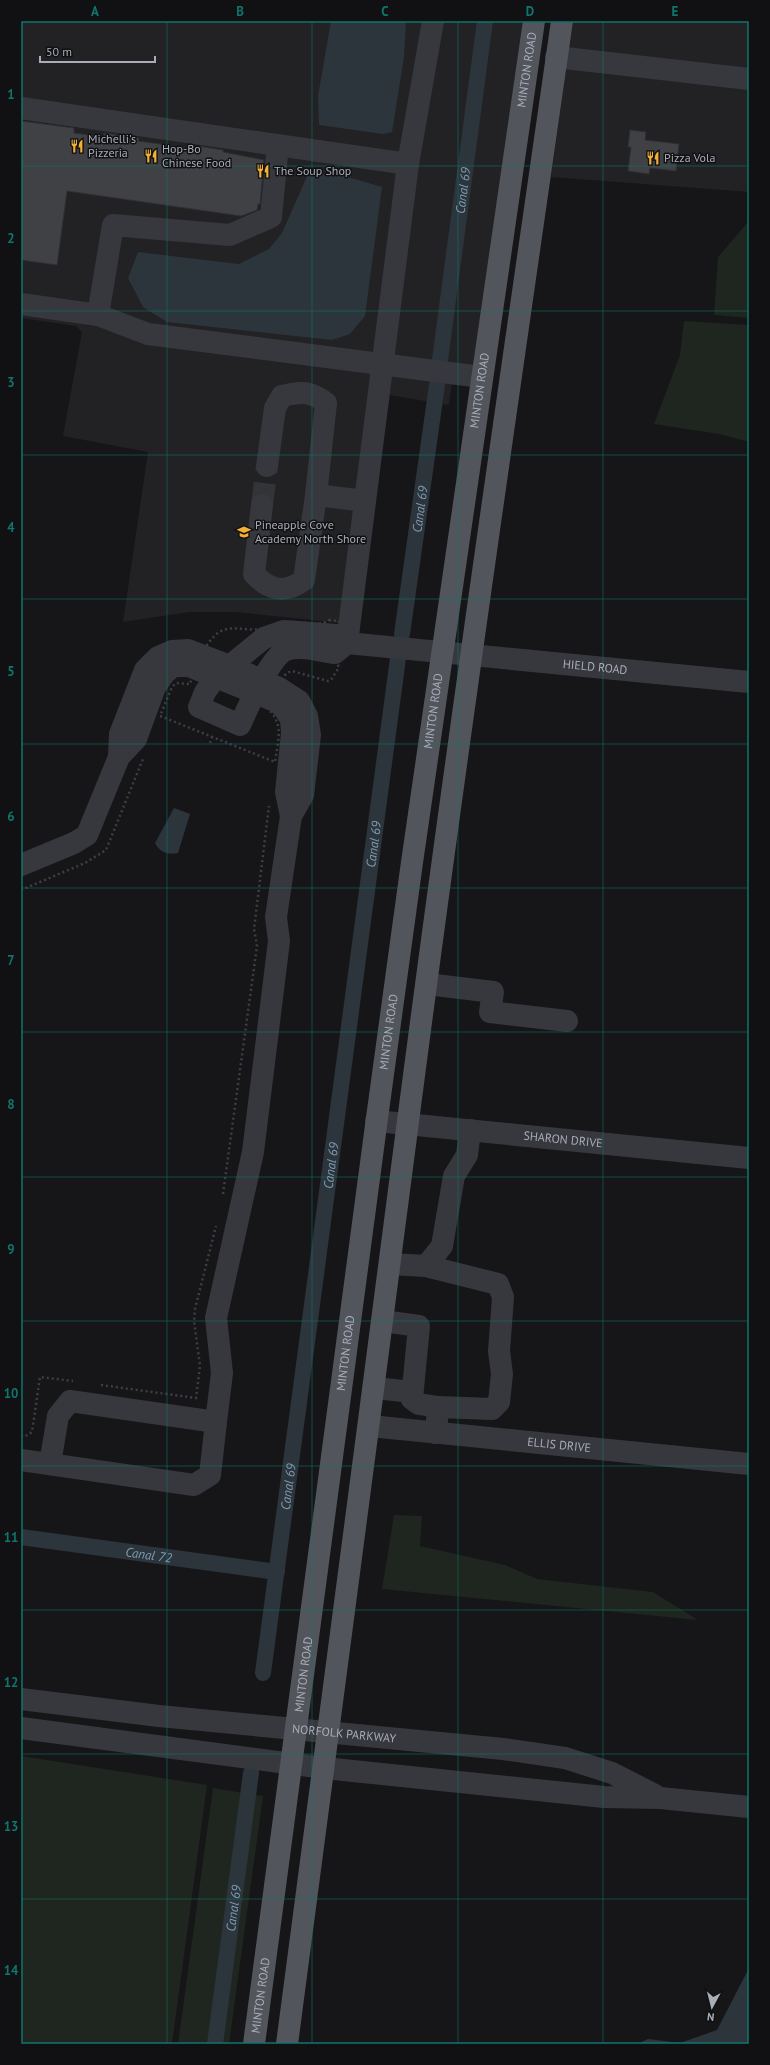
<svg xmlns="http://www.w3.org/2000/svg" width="770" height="2065" viewBox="0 0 770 2065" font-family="'PT Sans',sans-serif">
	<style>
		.built { fill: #222225 }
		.green { fill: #1e261f }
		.water { fill: #2c353c }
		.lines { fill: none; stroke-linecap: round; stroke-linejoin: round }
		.canal { stroke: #2c353c; stroke-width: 16 }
		.building { fill: #404145; stroke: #303034 }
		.minor-tunnel { stroke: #333438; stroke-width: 22; stroke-dasharray: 22 11; stroke-linecap: butt }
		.path { stroke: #3d3f44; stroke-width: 2.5; stroke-dasharray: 2 3; stroke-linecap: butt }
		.minor { stroke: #37383d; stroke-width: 22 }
		.major { stroke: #53555c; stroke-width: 22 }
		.grid { fill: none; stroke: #0f766e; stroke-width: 1; stroke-opacity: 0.55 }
		.labels { text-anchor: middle; stroke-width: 3; stroke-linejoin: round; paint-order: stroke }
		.street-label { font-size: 12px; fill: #a8adb8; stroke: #111113 }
		.poi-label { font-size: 12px; fill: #a8adb8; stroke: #111113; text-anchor: start }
		.water-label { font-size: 13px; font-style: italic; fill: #7f9bb3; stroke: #111113 }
		.neatline { fill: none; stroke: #0f766e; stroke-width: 1.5 }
		.grid-label { font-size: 13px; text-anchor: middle; font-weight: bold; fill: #0f766e }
	</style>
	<rect width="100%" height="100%" fill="#161618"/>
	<path class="built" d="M21 21H534L481 377 21 304Z
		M573 21H749V192L551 177Z
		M21 312 452 382 449 405 371 392 341 623 236 612H189L123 622 148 452 63 436 82 332 76 326 21 318Z"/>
	<path class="green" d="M749 221V318L714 315 718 257Z
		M684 321 749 325V442L719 434 654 424 680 355Z
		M394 1515 422 1516 420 1546 505 1565 537 1579 653 1592 698 1620 382 1589Z
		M21 1756 207 1785 172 2044H21Z
		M213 1788 263 1796 229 2044H178Z"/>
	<path class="water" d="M331 21H406L404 57 392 132 383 134 319 125 318 96Z
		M308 174 341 175 382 187 365 316 350 334 332 340 167 322 143 307 128 278 138 252 239 264 269 249 282 233Z
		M174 808 190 814 178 853C168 855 160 853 155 843Z
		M749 1968V2044H637L648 2039 680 2043 717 2030Z"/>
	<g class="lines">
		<g class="canal">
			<path id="s1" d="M440 360 485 21"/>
			<path id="s2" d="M402 634 437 385"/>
			<path id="s3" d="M21 1537 277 1572"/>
			<path id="s4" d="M263 1673 398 658"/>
			<path id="s5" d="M215 2044 251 1773"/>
		</g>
	</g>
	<path class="building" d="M21 121 74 128V133L104 137V133L139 138 138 141 197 149V146L223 150V152L264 160 260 204H258L257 210 241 216 67 191 57 265 21 260Z
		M630 130 646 132 645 140 679 144 676 171 650 168 649 174 628 171 631 147H628Z"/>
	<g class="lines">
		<path class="minor-tunnel" d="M262 505 267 466"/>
		<path class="path" d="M329 620 339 621 335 660 339 667 331 680 328 681 292 671C278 674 275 700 271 712 284 726 277 745 275 762L160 716 172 687 176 683 190 684C195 667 208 632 227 629 238 627 250 631 261 629 274 626 279 622 294 622 305 622 320 627 329 620Z
			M210 743 212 737
			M21 890 85 863 106 850 143 759
			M223 1194 257 946 254 929 269 806
			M101 1385 196 1398 200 1366 194 1321 195 1309 216 1226
			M21 1436 24 1437 32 1432 40 1377 73 1381"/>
		<g class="minor">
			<path id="s6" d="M433 21 408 164 347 643 335 653C320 651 301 645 286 650 271 656 247 709 240 725L199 707 205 692 216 677 264 638 284 631 337 635 347 643 749 682"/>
			<path d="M556 57 749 79"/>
			<path d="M21 108 408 164"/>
			<path d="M21 304 98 315 148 334 481 377"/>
			<path d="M98 315 113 225 230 235 271 217 278 145"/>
			<path d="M267 466 275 408 282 396C301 391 311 391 326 403L316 495 365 501"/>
			<path d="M262 505 254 574C270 591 285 594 304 580L316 495"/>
			<path d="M188 650 230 666 279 688 299 701 307 716 310 735 303 795 291 816 286 792 292 733 291 719 283 707 275 701 189 666H173L164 674 155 687 136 739 119 757 120 734 145 670 158 657 172 651Z"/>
			<path d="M21 865 74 843 87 835 119 757"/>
			<path d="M427 984 493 992 490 1012 567 1021"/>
			<path id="s7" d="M376 1121 749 1158"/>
			<path d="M390 1264 426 1266 498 1284 503 1297 499 1351 502 1374 499 1402 492 1409 438 1407 436 1433"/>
			<path d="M426 1266 442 1246 454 1176 467 1155 470 1130"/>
			<path d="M383 1321 419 1326 412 1399 419 1404 438 1407"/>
			<path d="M375 1388 412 1392"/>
			<path d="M216 1422 222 1373 216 1318 253 1152 279 941 276 917 291 816"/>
			<path id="s8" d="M370 1426 749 1464"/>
			<path d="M21 1460 194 1485 210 1475 216 1422 70 1401 58 1416 50 1464"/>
			<path id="s9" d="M21 1699 159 1716 503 1749 565 1758 612 1773 655 1795"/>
			<path d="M21 1728 324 1768 604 1797 660 1798 749 1807"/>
		</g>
		<g class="major">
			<path id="s10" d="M254 2044C297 1736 335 1427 377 1118 426 752 480 387 534 21"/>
			<path d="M287 2044C328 1739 367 1434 407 1129 455 759 509 390 562 21"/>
		</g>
	</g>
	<path class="grid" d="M167 21V2044M312 21V2044M458 21V2044M603 21V2044M21 166H749M21 311H749M21 455H749M21 599H749M21 744H749M21 888H749M21 1032H749M21 1177H749M21 1321H749M21 1466H749M21 1610H749M21 1754H749M21 1899H749"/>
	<defs>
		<g id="restaurant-bare" transform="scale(1.08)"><path d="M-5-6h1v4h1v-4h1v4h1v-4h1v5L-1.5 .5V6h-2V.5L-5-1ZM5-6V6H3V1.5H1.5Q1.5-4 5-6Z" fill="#f2b134" stroke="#111113" stroke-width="2.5" paint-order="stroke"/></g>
		<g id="school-bare" transform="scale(1.08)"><path d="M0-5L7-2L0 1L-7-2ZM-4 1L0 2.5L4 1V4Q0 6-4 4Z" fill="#f2b134" stroke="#111113" stroke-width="2.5" paint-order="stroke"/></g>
	</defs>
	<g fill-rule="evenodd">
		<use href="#restaurant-bare" x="77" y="146"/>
		<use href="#restaurant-bare" x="151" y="156"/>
		<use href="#restaurant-bare" x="653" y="158"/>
		<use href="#restaurant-bare" x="263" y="171"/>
		<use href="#school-bare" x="244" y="532"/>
	</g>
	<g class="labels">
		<g class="street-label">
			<text dy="4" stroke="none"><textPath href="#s10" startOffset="1993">MINTON ROAD</textPath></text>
			<text dy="4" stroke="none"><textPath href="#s10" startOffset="1669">MINTON ROAD</textPath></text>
			<text dy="4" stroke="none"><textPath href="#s6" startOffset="1260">HIELD ROAD</textPath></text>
			<text dy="4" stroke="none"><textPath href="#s10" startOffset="1345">MINTON ROAD</textPath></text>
			<text dy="4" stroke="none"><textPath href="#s10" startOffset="1021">MINTON ROAD</textPath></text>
			<text dy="4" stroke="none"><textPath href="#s7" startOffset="188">SHARON DRIVE</textPath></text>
			<text dy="4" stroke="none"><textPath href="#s10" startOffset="697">MINTON ROAD</textPath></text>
			<text dy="4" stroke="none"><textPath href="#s8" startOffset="190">ELLIS DRIVE</textPath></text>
			<text dy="4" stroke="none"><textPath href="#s10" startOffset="373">MINTON ROAD</textPath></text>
			<text dy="4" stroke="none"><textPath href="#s9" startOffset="325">NORFOLK PARKWAY</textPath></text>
			<text dy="4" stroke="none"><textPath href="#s10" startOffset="49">MINTON ROAD</textPath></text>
		</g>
		<g class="poi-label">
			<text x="88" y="143">Michelli's<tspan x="88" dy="14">Pizzeria</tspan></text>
			<text x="162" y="153">Hop-Bo<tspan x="162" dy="14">Chinese Food</tspan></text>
			<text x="664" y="162">Pizza Vola</text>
			<text x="274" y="175">The Soup Shop</text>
			<text x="255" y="529">Pineapple Cove<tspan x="255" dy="14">Academy North Shore</tspan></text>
		</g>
		<g class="water-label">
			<text dy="5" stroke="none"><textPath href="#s1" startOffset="171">Canal 69</textPath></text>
			<text dy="5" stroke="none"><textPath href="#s2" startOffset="126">Canal 69</textPath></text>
			<text dy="5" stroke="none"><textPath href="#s4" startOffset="836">Canal 69</textPath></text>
			<text dy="5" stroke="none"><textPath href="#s4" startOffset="512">Canal 69</textPath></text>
			<text dy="5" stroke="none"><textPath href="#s4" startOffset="188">Canal 69</textPath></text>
			<text dy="5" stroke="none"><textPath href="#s3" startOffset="129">Canal 72</textPath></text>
			<text dy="5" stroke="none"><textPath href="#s5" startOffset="137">Canal 69</textPath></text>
		</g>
	</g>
	<rect width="770" height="2065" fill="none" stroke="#111113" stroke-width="44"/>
	<g transform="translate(712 2007) rotate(187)" stroke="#111113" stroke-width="3" paint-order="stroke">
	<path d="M0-3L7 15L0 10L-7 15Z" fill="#a8adb8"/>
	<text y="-6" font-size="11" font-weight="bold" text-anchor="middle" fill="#a8adb8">N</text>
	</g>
	<path d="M40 56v6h115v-6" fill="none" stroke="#a8adb8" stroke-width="2"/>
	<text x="46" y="56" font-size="12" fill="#a8adb8" stroke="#111113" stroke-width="3" paint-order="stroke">50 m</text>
	<rect x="22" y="22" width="726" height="2021" class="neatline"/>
	<g class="grid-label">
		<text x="95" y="16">A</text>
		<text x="240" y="16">B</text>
		<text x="385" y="16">C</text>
		<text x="530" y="16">D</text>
		<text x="675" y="16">E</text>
		<text x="11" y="99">1</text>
		<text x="11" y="243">2</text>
		<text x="11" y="387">3</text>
		<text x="11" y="532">4</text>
		<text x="11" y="676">5</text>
		<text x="11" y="821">6</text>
		<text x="11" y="965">7</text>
		<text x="11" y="1109">8</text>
		<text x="11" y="1254">9</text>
		<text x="11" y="1398">10</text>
		<text x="11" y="1542">11</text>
		<text x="11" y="1687">12</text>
		<text x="11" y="1831">13</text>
		<text x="11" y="1975">14</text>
	</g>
</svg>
